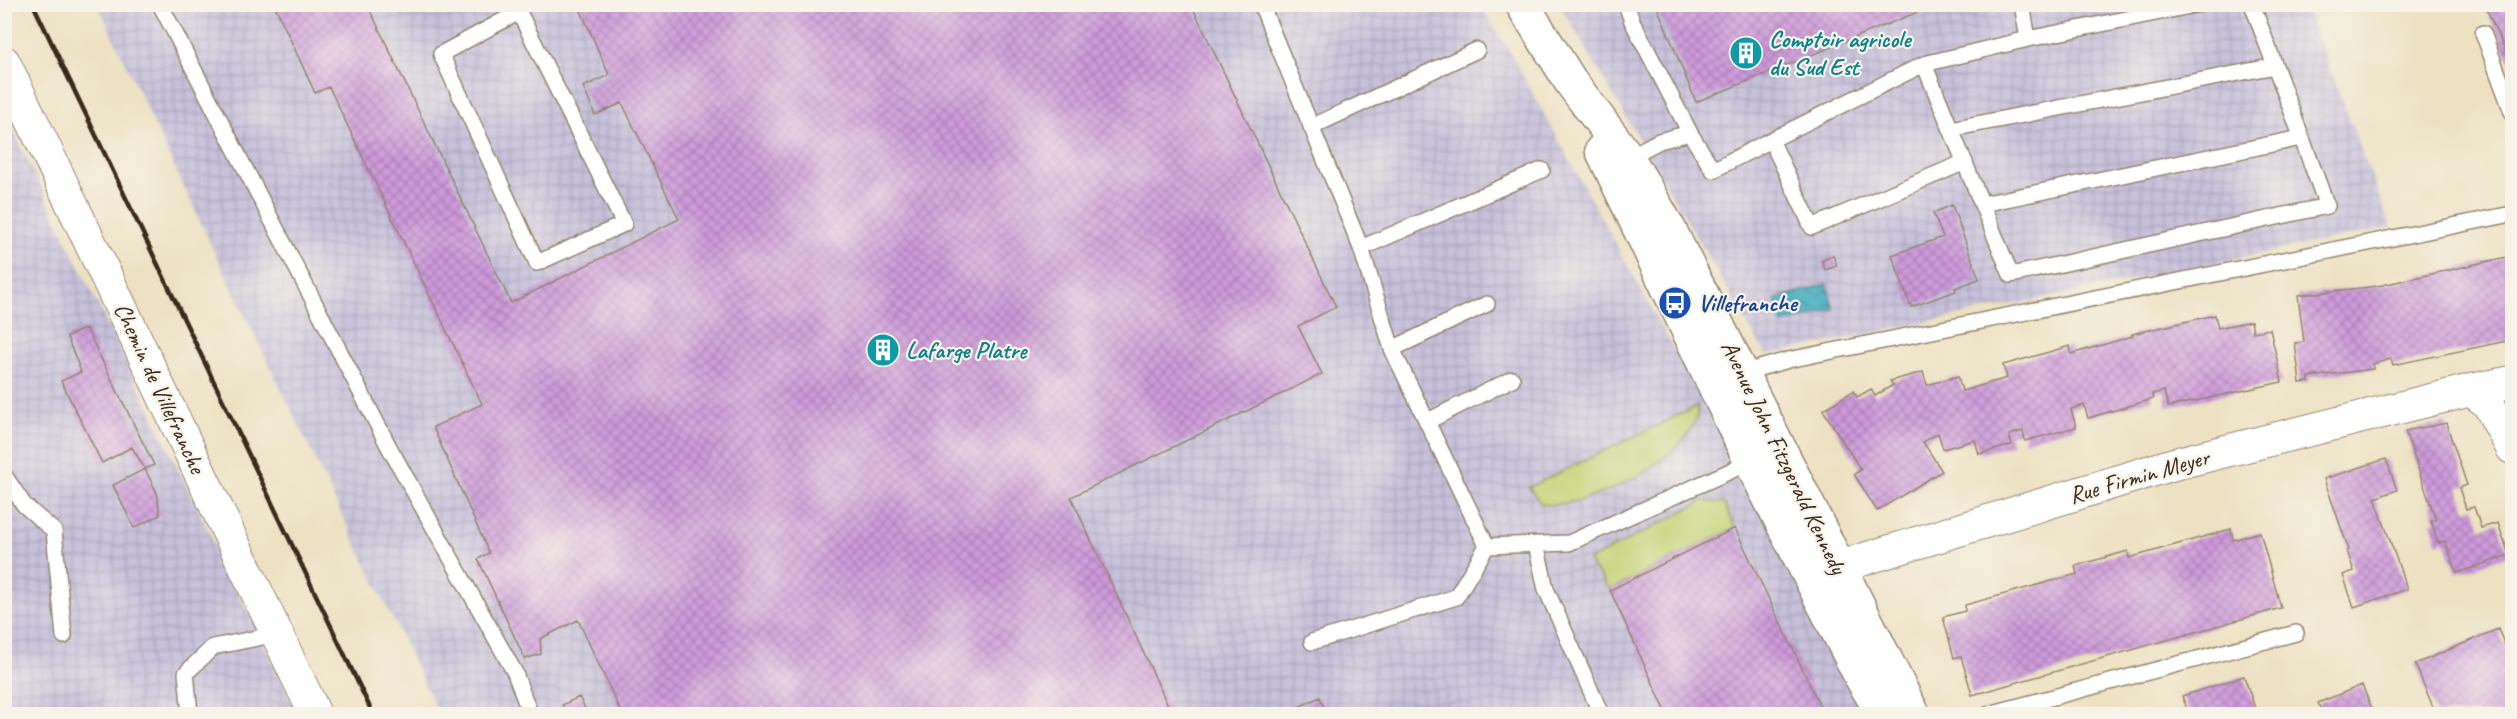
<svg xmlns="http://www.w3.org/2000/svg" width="2517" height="719" viewBox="0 0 2517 719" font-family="Caveat,sans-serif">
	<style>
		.industrial { fill: url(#industrial-grid) }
		.garden { fill: #c3d273; stroke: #7f7e48; stroke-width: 1.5 }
		.water { fill: url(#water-waves); stroke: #3f6b70; stroke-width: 1.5 }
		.building { fill: url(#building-cross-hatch) }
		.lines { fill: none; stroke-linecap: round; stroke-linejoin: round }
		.service-casing { stroke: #948670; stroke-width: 18 }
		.minor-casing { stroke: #948670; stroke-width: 34 }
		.tertiary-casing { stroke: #948670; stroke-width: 36 }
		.service { stroke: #fff; stroke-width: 15 }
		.minor { stroke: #fff; stroke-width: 32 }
		.tertiary { stroke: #fff; stroke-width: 33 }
		.rail { stroke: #3b2a1e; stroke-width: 4.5 }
		.labels { text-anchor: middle; stroke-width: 4.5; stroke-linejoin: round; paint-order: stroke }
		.culture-label { font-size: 24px; font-weight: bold; fill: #0d838f; stroke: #f7f3e8; text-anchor: start }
		.transit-label { font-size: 24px; font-weight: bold; fill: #164399; stroke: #f7f3e8; text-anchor: start }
		.street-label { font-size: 24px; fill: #3b2a1e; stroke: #f7f3e8 }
	</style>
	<defs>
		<pattern id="industrial-grid" width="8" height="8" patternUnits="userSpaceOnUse" patternTransform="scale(1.5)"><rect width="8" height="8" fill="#c6c0da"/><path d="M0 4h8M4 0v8" fill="none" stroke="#aba5bb"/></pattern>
		<pattern id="water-waves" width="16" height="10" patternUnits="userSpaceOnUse" patternTransform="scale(1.5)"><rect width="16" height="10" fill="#43acc2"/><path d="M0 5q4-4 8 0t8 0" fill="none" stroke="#398c9d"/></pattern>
		<pattern id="building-cross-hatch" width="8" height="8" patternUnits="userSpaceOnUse" patternTransform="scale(1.5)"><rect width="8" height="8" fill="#ce9adb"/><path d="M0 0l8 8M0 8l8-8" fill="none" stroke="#a87eb1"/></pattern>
	</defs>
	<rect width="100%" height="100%" fill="#f7f3e8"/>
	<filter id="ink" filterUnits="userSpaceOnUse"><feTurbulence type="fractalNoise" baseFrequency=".0167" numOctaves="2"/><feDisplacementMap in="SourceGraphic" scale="12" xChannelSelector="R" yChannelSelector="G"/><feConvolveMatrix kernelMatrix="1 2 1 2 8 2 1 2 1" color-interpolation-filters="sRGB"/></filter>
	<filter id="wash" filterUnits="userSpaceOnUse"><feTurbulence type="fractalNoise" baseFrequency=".008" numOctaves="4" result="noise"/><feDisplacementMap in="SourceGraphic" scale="24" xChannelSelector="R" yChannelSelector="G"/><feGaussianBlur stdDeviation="1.35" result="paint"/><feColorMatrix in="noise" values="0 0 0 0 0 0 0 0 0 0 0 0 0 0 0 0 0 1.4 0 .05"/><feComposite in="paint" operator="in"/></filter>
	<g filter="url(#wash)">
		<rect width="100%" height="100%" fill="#ece1c1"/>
		<path class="industrial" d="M98 5H1480L1510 52 1875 714H439L226 276Z
			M1560 5H2305L2391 227 1766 355Z
			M5 114 298 714H5Z"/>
		<path class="garden" d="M1698 406C1697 458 1585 511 1541 504L1529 487Z
			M1703 501 1724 503 1735 528 1610 590 1588 561Z"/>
		<path class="water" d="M1827 284 1834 310 1782 324 1775 299Z"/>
		<g id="blocks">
			<path class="building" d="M274 4H367L511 303 679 219 622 103 595 115 583 87 609 75 578 4H1191L1336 307 1298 326 1322 374 1071 497 1172 714H622L578 620 540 639 541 654 525 659 478 559 489 553 433 427 482 404 329 87 315 93Z
				M1656 4H1935V5L1696 102Z
				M2484 4H2512V59L2510 61Z
				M1952 205 1979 279 1955 288 1956 291 1911 307 1892 255 1943 237 1933 213Z
				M1833 255 1837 266 1825 270 1822 261Z
				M2512 256V340L2393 365 2391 359 2373 364V369L2309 377V382L2300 383 2295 343 2304 342 2298 295 2378 286Z
				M2215 315 2218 328 2251 321 2253 332 2270 329 2282 382 2168 407 2164 391 2152 394 2153 399 2088 418 2084 405 2071 409 2076 427 2025 441 2023 431 2009 435 2012 445 1979 454 1975 440 1943 449 1938 433 1923 442 1942 471 1877 511 1854 474 1861 470 1823 410 1853 391 1857 397 1871 389 1875 396 1893 385 1890 381 1923 372 1927 385 1958 376 1962 391 2007 378 2003 365 2070 346 2071 354 2133 336 2132 334Z
				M86 328 154 465 145 469 157 493 160 515 134 528 113 485 145 469 132 447 102 463 61 381 81 372 67 337Z
				M2446 423 2467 485 2459 488 2466 509 2474 507 2481 528 2498 523 2509 555 2457 573 2445 541 2438 543 2431 521 2436 520 2405 431Z
				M2386 459 2397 490 2375 498 2407 589 2354 607 2343 575 2354 571 2347 551 2349 550 2324 479Z
				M1735 528 1824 714H1667L1610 590Z
				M2231 529 2233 540 2260 532 2281 608 1972 695 1961 656 1954 658 1943 617 1965 611V605L2077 574 2075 566 2128 551 2129 558Z
				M2498 629 2512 662V714H2436L2415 664Z
				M2244 676 2257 714H2189L2182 696Z
				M2362 685 2374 714H2323L2318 703Z
				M579 697 588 714H566L562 705Z
				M1320 697 1326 714H1283Z"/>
		</g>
	</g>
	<g filter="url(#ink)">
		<use href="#blocks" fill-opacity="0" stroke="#948670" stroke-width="1.5"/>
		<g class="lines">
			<g class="service-casing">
				<path id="service" d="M160 4 389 447 515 673 530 714
					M515 4 624 224 537 263 441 54 519 12
					M1261 4 1361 248 1392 349 1487 546
					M1626 4 1632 21 1690 133
					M2022 4 2028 39 1924 64 2011 275 2327 206 2252 4
					M2483 33 2512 112
					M2028 39 2200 4
					M1311 127 1477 50
					M1951 129 2275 66
					M1771 140 1924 64
					M1625 159 1659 141 1690 133 1713 170 1771 140 1812 227 1965 162
					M1982 204 2301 138
					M1361 248 1542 170
					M1392 349 1487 304
					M1742 373 1788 360 2512 214
					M1428 421 1512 379
					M4 475 24 505 54 531 64 636
					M1536 544 1546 589 1601 714
					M1312 642 1456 597 1487 546 1569 543 1755 460
					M190 714 186 673 213 647 277 634
					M1989 714 2296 633"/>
			</g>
			<g class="minor-casing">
				<path id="minor" d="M4 62 315 714
					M2471 390 2512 382
					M1815 578 1861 560 2174 464 2471 390 2488 403 2512 448"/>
			</g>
			<g class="tertiary-casing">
				<path id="tertiary" d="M1522 4 1571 82 1628 158 1669 229 1913 714
					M1602 150 1751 462 1861 677 1883 714"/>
			</g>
			<use href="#service" class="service"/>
			<use href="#minor" class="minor"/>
			<use href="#tertiary" class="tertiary"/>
			<path class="rail" d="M33 4 373 714"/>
		</g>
	</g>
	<defs>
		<g id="building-disc" transform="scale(1.725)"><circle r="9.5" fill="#0f9aa8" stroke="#f7f3e8"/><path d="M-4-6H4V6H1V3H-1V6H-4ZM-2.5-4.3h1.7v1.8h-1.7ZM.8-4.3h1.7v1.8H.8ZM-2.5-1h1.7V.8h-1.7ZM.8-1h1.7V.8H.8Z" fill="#fff"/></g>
		<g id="bus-disc" transform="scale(1.725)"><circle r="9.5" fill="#1a4fb4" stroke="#f7f3e8"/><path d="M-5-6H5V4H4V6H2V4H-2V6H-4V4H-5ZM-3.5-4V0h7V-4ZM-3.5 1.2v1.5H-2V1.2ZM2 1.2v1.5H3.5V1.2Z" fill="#fff"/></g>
	</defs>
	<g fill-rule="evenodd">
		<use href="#building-disc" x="1746" y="53"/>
		<use href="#bus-disc" x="1675" y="303"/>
		<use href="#building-disc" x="883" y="350"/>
	</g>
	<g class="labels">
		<g class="culture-label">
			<text x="1769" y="47">Comptoir agricole<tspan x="1769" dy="28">du Sud Est</tspan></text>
			<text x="906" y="358">Lafarge Platre</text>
		</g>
		<g class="transit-label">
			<text x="1698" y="311">Villefranche</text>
		</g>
		<g class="street-label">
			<text transform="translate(160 388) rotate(65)" y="8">Chemin de Villefranche</text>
			<text transform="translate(1784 457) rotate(64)" y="8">Avenue John Fitzgerald Kennedy</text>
			<text transform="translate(2139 476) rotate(-16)" y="8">Rue Firmin Meyer</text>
		</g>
	</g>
	<rect width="2517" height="719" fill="none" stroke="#f7f3e8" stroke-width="24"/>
</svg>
